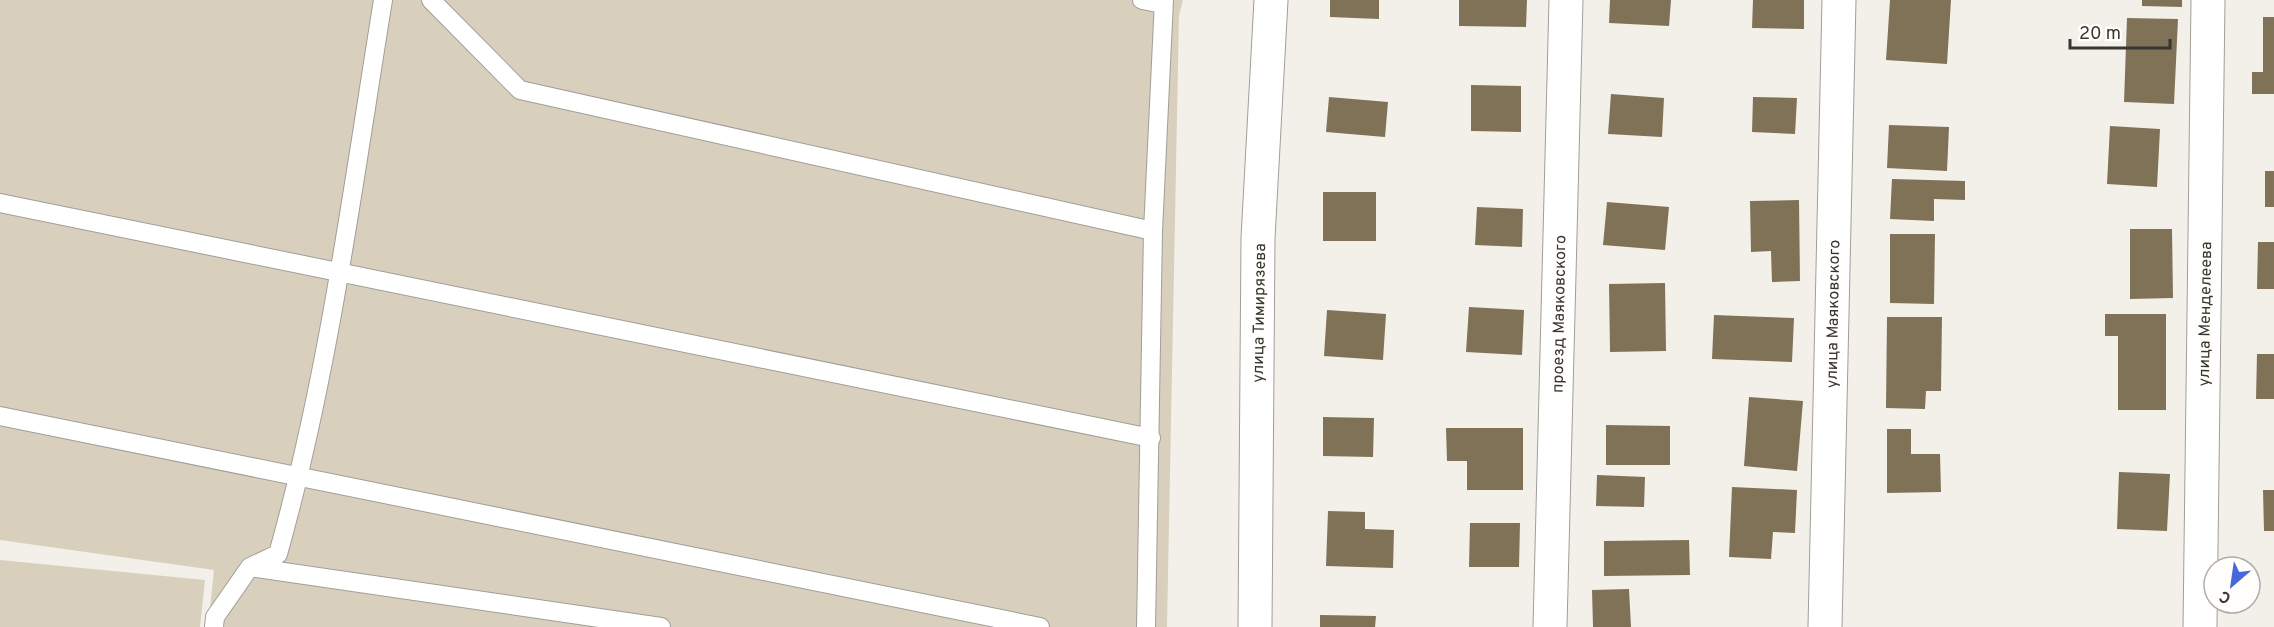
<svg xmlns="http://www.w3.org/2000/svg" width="2274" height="627" viewBox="0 0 2274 627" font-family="Overpass,sans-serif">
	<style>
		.green { fill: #d8d0bd }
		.building { fill: #7f7256 }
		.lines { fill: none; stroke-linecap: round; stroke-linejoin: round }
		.lane-casing { stroke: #a19e98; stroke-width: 20 }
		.street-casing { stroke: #a19e98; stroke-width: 35 }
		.lane { stroke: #fff; stroke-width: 18 }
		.street { stroke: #fff; stroke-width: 33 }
		.labels { text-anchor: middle; stroke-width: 6; stroke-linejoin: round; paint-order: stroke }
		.street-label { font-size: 16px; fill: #373633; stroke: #fffefb }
	</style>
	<rect width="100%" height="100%" fill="#f3f0ea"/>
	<path class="green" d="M0 0H1183L1179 15 1167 627H208L214 570 0 540Z
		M0 560 205 580 200 627H0Z"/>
	<path class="building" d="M1330 0H1379V19L1330 17Z
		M1459 0H1527L1526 27 1459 26Z
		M1610 0H1671L1669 26 1609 23Z
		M1753 0H1804V29L1752 28Z
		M1890 0H1951L1947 64 1886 60Z
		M2142 0H2182V7L2142 6Z
		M2263 17H2274V94H2252V72H2263Z
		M2127 18 2178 19 2174 104 2124 102Z
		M1471 85 1521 86V132L1471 131Z
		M1611 94 1664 98 1662 137 1608 134Z
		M1329 97 1388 102 1385 137 1326 132Z
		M1753 97 1797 98 1795 134 1752 132Z
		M1889 125 1949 127 1947 171 1887 168Z
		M2110 126 2160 129 2157 187 2107 184Z
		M2265 171H2274V207H2265Z
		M1892 179 1965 181V200L1934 199V221L1890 219Z
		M1323 192H1376V241H1323Z
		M1799 200 1800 281 1772 282 1771 251 1751 252 1750 201Z
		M1607 202 1669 207 1665 250 1603 245Z
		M1477 207 1523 209 1522 247 1475 245Z
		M2130 229H2172L2173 298 2130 299Z
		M1890 234H1935L1934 304 1890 303Z
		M2258 242H2274V289H2257Z
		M1665 283 1666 351 1610 352 1609 284Z
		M1469 307 1524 310 1522 355 1466 352Z
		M1327 310 1386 314 1383 360 1324 356Z
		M2105 314H2166V410H2118V336H2105Z
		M1714 315 1794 318 1792 362 1712 359Z
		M1887 317H1942L1941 391H1926L1925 409 1886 408Z
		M2257 354H2274V399H2256Z
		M1749 397 1803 401 1797 471 1744 466Z
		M1323 417 1374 418 1373 457 1323 456Z
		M1606 425 1670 426V465H1606Z
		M1446 428H1523V490H1467V461H1447Z
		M1887 429H1911V454H1940L1941 492 1887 493Z
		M2119 472 2170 474 2167 531 2117 529Z
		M1597 475 1645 477 1644 507 1596 506Z
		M1732 487 1797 490 1795 533 1773 532 1771 559 1729 557Z
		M2263 490H2274V531H2264Z
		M1328 511 1365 512V529L1394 530 1393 568 1326 566Z
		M1470 523H1520L1519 567H1469Z
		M1689 540 1690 575 1604 576V541Z
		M1629 589 1631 627H1593L1592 590Z
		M1320 615 1376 616 1375 627H1320Z"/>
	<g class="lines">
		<g class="lane-casing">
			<path id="lane" d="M431 0 520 90 1153 231
				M1142 0 1163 4
				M0 203 1151 438
				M0 416 1040 627
				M250 567 661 627
				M214 627 215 617 250 567 278 554C329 373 353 185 383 0
				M1146 627 1153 231 1164 0"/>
		</g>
		<g class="street-casing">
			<path id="street" d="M1255 627 1258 238 1271 0
				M1550 627 1566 0
				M1825 627 1839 0
				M2200 627 2208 0"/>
		</g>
		<use href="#lane" class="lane"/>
		<use href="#street" class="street"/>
	</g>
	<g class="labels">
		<g class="street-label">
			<text transform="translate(1258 313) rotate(-89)" y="6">улица Тимирязева</text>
			<text transform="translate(1558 314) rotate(-89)" y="6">проезд Маяковского</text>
			<text transform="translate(1832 314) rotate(-89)" y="6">улица Маяковского</text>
			<text transform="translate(2204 314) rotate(-89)" y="6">улица Менделеева</text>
		</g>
	</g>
	<g transform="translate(2232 585) rotate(209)"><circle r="28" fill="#fffefb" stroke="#afaeab" stroke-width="1.5"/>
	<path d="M0-4.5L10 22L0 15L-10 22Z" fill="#4569dc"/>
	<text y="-9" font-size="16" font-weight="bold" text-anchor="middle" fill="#373633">С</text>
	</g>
	<path d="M2070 39v9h100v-9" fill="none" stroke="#373633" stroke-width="3"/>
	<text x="2079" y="39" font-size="18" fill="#373633" stroke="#fffefb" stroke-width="4.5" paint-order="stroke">20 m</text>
</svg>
